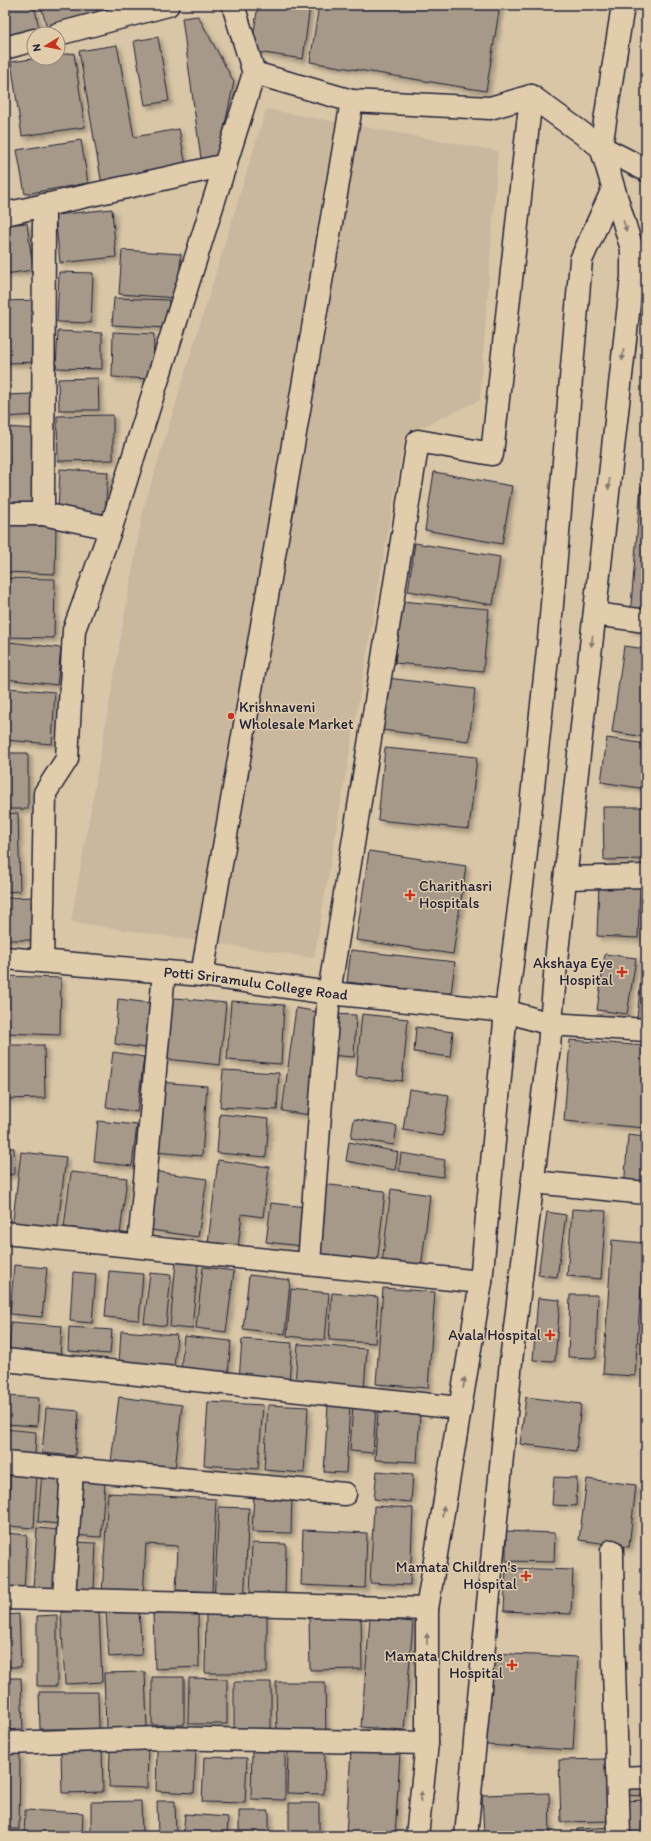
<svg xmlns="http://www.w3.org/2000/svg" width="651" height="1841" viewBox="0 0 651 1841" font-family="Itim,sans-serif">
	<style>
		.built { fill: #cab89e }
		.building { fill: #a69989; stroke: #22223b; filter: url(#shadow) }
		.lines { fill: none; stroke-linecap: round; stroke-linejoin: round }
		.minor-casing { stroke: #22223b; stroke-width: 25 }
		.minor { stroke: #e1cdab; stroke-width: 22 }
		.oneway { fill: #827873 }
		.poi-dot { fill: #c8321e; stroke: #e1cdab; stroke-width: 1.5 }
		.labels { text-anchor: middle; stroke-width: 3; stroke-linejoin: round; paint-order: stroke }
		.poi-label { font-size: 15px; fill: #22223b; stroke: #e1cdab; text-anchor: end }
		.street-label { font-size: 15px; fill: #22223b; stroke: #e1cdab }
	</style>
	<defs>
		<filter id="shadow"><feDropShadow dx="3.5" dy="3.5" stdDeviation="2" flood-color="#0004"/></filter>
	</defs>
	<rect width="100%" height="100%" fill="#d9c6a7"/>
	<filter id="ink" filterUnits="userSpaceOnUse"><feTurbulence type="fractalNoise" baseFrequency=".025" numOctaves="2"/><feDisplacementMap in="SourceGraphic" scale="8" xChannelSelector="R" yChannelSelector="G"/><feConvolveMatrix kernelMatrix="1 2 1 2 8 2 1 2 1" color-interpolation-filters="sRGB"/></filter>
	<g filter="url(#ink)">
		<path class="built" d="M266 109 498 151 480 400 405 435 314 958 71 922 143 510Z"/>
		<path class="building" d="M5 5H34L40 33 5 41Z
			M41 5H95L98 17 47 29Z
			M104 5H160L106 16Z
			M258 5H310L303 59 251 51Z
			M319 5H500L486 91 310 62Z
			M198 16 234 82 218 157 201 159 182 18Z
			M158 37 169 101 145 105 134 41Z
			M117 45 134 137 179 129 187 171 102 185 79 51Z
			M74 53 85 127 22 136 11 62 39 58H58V55Z
			M81 140 88 183 25 194 17 150Z
			M112 209 116 257 60 263 55 215Z
			M27 223 33 270 5 274V225Z
			M122 250 181 254 178 298 119 294Z
			M59 272 93 273 91 323 57 322Z
			M114 298 169 300 167 328 112 325Z
			M38 300 41 362 5 363V301Z
			M58 331 102 333V369L56 368Z
			M113 332 154 334 153 379 112 377Z
			M98 378 99 410H59L58 379Z
			M34 394 36 415 5 417V395Z
			M113 415V460L58 461 57 416Z
			M5 427 37 429 33 508 5 507Z
			M60 469 108 472 105 514 58 511Z
			M434 472 512 486 502 544 425 530Z
			M641 486 646 487V631L629 629Z
			M5 525 56 526 55 574 5 572Z
			M415 543 500 557 493 605 408 591Z
			M5 578 55 579 54 638 5 637Z
			M401 601 489 609 483 671 395 663Z
			M9 642 61 648 57 685 5 679Z
			M624 646 646 649V737L612 732Z
			M388 678 475 689 469 741 382 730Z
			M8 688 55 692 52 744 5 740Z
			M607 738 646 744V789L601 782Z
			M385 748 477 757 469 829 378 820Z
			M5 753H28V809H5Z
			M603 807H646V859L604 860Z
			M18 813 20 891 5 892V814Z
			M369 851 466 866 453 954 356 940Z
			M599 884 640 885 638 938 597 936Z
			M32 897 33 940H5V898Z
			M644 946H646V1020L637 1019Z
			M351 950 455 962 451 994 347 982Z
			M605 954 636 958 627 1014 597 1010Z
			M5 976 61 978 60 1035 5 1033Z
			M165 997 226 1003 220 1065 158 1058Z
			M118 999 150 1003 146 1048 115 1044Z
			M231 1001 284 1005 281 1064 227 1060Z
			M296 1008 324 1013 310 1115 282 1111Z
			M330 1014 356 1015 354 1057 328 1055Z
			M362 1014 408 1019 402 1081 356 1076Z
			M416 1027 453 1032 450 1057 414 1052Z
			M570 1040 646 1046V1128L564 1121Z
			M5 1045H44L45 1098 5 1099Z
			M113 1052 144 1057 137 1112 106 1107Z
			M223 1070 279 1073 277 1110 220 1107Z
			M159 1082 207 1086 202 1156 154 1152Z
			M409 1089 449 1095 443 1136 403 1130Z
			M220 1114 269 1119 266 1157 217 1153Z
			M354 1119 397 1126 394 1145 351 1138Z
			M98 1121 137 1125 132 1166 94 1162Z
			M628 1135 646 1137V1191L624 1189Z
			M349 1142 398 1152 395 1170 346 1161Z
			M5 1148H14L15 1174 5 1175Z
			M21 1152 66 1157 57 1233 12 1228Z
			M401 1153 445 1160 443 1177 399 1171Z
			M218 1160 269 1167 263 1217 242 1214 238 1247 208 1243Z
			M153 1171 207 1179 198 1237 145 1229Z
			M71 1172 127 1178 120 1234 64 1227Z
			M320 1184 385 1191 377 1264 313 1258Z
			M391 1189 430 1195 421 1269 382 1264Z
			M271 1203 306 1207 302 1246 266 1242Z
			M572 1209 606 1211 601 1279 567 1276Z
			M547 1212 566 1215 557 1277 538 1275Z
			M612 1240 644 1243 635 1376 603 1374Z
			M176 1261 198 1264 192 1329 170 1327Z
			M14 1265 47 1268 42 1317 10 1314Z
			M203 1267 234 1271 226 1332 196 1328Z
			M109 1271 143 1274 139 1320 105 1317Z
			M73 1272 96 1274 92 1323 70 1321Z
			M150 1273 171 1275 166 1326 144 1323Z
			M249 1275 290 1280 285 1334 243 1329Z
			M383 1288 435 1292 428 1388 376 1384Z
			M291 1289 329 1293 325 1340 287 1336Z
			M332 1293 378 1297 375 1343 329 1340Z
			M570 1295H598L596 1358 568 1357Z
			M538 1298 560 1300 555 1361 533 1360Z
			M11 1322 62 1326 60 1356 9 1352Z
			M69 1327 112 1330 110 1354 68 1351Z
			M121 1331 177 1335 174 1368 119 1364Z
			M184 1336 231 1341 228 1373 181 1368Z
			M242 1339 292 1343 289 1383 239 1380Z
			M298 1344 367 1349 364 1389 295 1384Z
			M5 1396 39 1398 37 1426 5 1424Z
			M119 1397 182 1405 175 1470 111 1462Z
			M526 1397 581 1404 576 1451 520 1444Z
			M208 1402 263 1405 258 1469 204 1465Z
			M328 1404 350 1405 346 1473 324 1472Z
			M353 1404 376 1406 373 1453 350 1451Z
			M268 1405 308 1407 304 1473 264 1470Z
			M46 1408 79 1411 75 1456 42 1453Z
			M378 1412 420 1414 417 1462 375 1460Z
			M5 1429 36 1432 35 1454 5 1452Z
			M644 1438H646V1510H644Z
			M11 1469 37 1470 34 1528 8 1526Z
			M377 1471 413 1474 411 1502 374 1499Z
			M42 1472 65 1474 61 1524 38 1522Z
			M554 1477 577 1478 576 1506 552 1505Z
			M587 1479 636 1485 629 1547 579 1540Z
			M76 1481 105 1483 101 1537 72 1535Z
			M254 1492 292 1494 291 1533 252 1532Z
			M108 1493 216 1499 212 1592 176 1590 178 1546 146 1544 143 1596 102 1594Z
			M374 1506 413 1508 410 1585 370 1583Z
			M219 1507 249 1508 244 1604 214 1602Z
			M37 1528 60 1530 56 1589 33 1588Z
			M303 1530 367 1533 365 1588 301 1585Z
			M506 1531 555 1533 554 1562 506 1561Z
			M5 1533 27 1535 24 1591 5 1590Z
			M73 1542 96 1543 94 1589 71 1588Z
			M252 1543 286 1544 285 1596 250 1595Z
			M506 1568 573 1570 571 1614 504 1611Z
			M99 1611 102 1682 65 1684 61 1612Z
			M139 1611 142 1655 109 1657 106 1612Z
			M198 1613 199 1667 155 1669 153 1614Z
			M206 1613 267 1614V1673H205Z
			M19 1614 21 1667H5V1615Z
			M57 1615V1686H37V1616Z
			M309 1617H361L362 1669 310 1670Z
			M370 1618 413 1622 404 1730 361 1727Z
			M490 1653 578 1657 573 1750 486 1745Z
			M145 1672 147 1728 106 1729 104 1673Z
			M152 1677H184V1725H152Z
			M5 1678H21L23 1729 5 1730Z
			M189 1678 227 1679V1724H188Z
			M234 1682H271V1731L234 1730Z
			M276 1682H325L326 1736 277 1738Z
			M39 1692H98L99 1729H40Z
			M102 1748 103 1792 62 1793 61 1750Z
			M110 1748H148L147 1788 109 1787Z
			M157 1749 196 1750 194 1793 156 1791Z
			M351 1750 400 1754 395 1836H346Z
			M252 1751 285 1752V1800L251 1799Z
			M288 1751 325 1752 324 1794 287 1793Z
			M5 1752H20L19 1829H5Z
			M204 1757 247 1758 245 1803 202 1802Z
			M607 1759 609 1821 561 1822 559 1760Z
			M625 1778 646 1779V1796L624 1795Z
			M549 1793 550 1834 484 1836 482 1795Z
			M646 1800V1833H622L621 1801Z
			M141 1801 142 1836H91V1802Z
			M157 1801H175L176 1836H158Z
			M289 1803H319V1836H289Z
			M25 1810 83 1813 82 1836H24Z
			M239 1811H269V1836H239Z
			M185 1814 228 1817 227 1836H183Z
			M612 1827V1836H577V1829Z"/>
		<g class="lines">
			<g class="minor-casing">
				<g id="minor">
					<path d="M233 5 254 73"/>
					<path d="M58 34 168 5"/>
					<path d="M5 48 34 40"/>
					<path d="M352 101 490 108 531 96 601 147 646 170"/>
					<path d="M5 214 226 165"/>
					<path d="M5 514H43L111 528"/>
					<path d="M43 514 44 205"/>
					<path d="M595 614 646 621"/>
					<path d="M566 878 646 876"/>
					<path id="s1" d="M5 958 202 975 329 993 506 1011 550 1024 646 1030"/>
					<path d="M42 961 45 793 67 759 74 630 111 528 254 73 352 101 202 975"/>
					<path d="M533 1182 646 1193"/>
					<path d="M5 1233 481 1282"/>
					<path d="M139 1246 164 972"/>
					<path d="M309 1263 329 993 418 441 492 454 531 96"/>
					<path d="M5 1360 460 1408"/>
					<path d="M5 1463 345 1494"/>
					<path d="M612 1551 613 1634 619 1836"/>
					<path d="M5 1598 427 1609"/>
					<path d="M64 1599 72 1469"/>
					<path d="M5 1743 160 1738 427 1743"/>
					<path d="M618 1778 646 1777"/>
					<path d="M417 1836 427 1743V1609L481 1282 506 1011 525 861 549 640 581 260 613 189"/>
					<path d="M466 1836 511 1361 549 1046 557 952 632 277V249L601 147 623 5"/>
				</g>
			</g>
			<use href="#minor" class="minor"/>
		</g>
		<defs><path id="oneway-solid" d="M-6-.8H1V-3.2L6.5 0L1 3.2V.8H-6Z"/></defs>
		<g class="oneway">
			<use href="#oneway-solid" transform="translate(625 226) rotate(73)"/>
			<use href="#oneway-solid" transform="translate(623 355) rotate(96)"/>
			<use href="#oneway-solid" transform="translate(609 484) rotate(96)"/>
			<use href="#oneway-solid" transform="translate(592 641) rotate(96)"/>
			<use href="#oneway-solid" transform="translate(464 1383) rotate(-81)"/>
			<use href="#oneway-solid" transform="translate(443 1511) rotate(-81)"/>
			<use href="#oneway-solid" transform="translate(427 1639) rotate(-90)"/>
			<use href="#oneway-solid" transform="translate(421 1797) rotate(-84)"/>
		</g>
	</g>
	<g class="poi-dot">
		<circle cx="231" cy="716" r="4"/>
		<path d="M408 889h4v4h4v4h-4v4h-4v-4h-4v-4h4z"/>
		<path d="M620 966h4v4h4v4h-4v4h-4v-4h-4v-4h4z"/>
		<path d="M548 1329h4v4h4v4h-4v4h-4v-4h-4v-4h4z"/>
		<path d="M524 1570h4v4h4v4h-4v4h-4v-4h-4v-4h4z"/>
		<path d="M510 1659h4v4h4v4h-4v4h-4v-4h-4v-4h4z"/>
	</g>
	<g class="labels">
		<g class="poi-label">
			<text x="239" y="712" text-anchor="start">Krishnaveni<tspan x="239" dy="17">Wholesale Market</tspan></text>
			<text x="419" y="891" text-anchor="start">Charithasri<tspan x="419" dy="17">Hospitals</tspan></text>
			<text x="613" y="968">Akshaya Eye<tspan x="613" dy="17">Hospital</tspan></text>
			<text x="541" y="1340">Avala Hospital</text>
			<text x="517" y="1572">Mamata Children's<tspan x="517" dy="17">Hospital</tspan></text>
			<text x="503" y="1661">Mamata Childrens<tspan x="503" dy="17">Hospital</tspan></text>
		</g>
		<g class="street-label">
			<text dy="5" stroke="none"><textPath href="#s1" startOffset="252">Potti Sriramulu College Road</textPath></text>
		</g>
	</g>
	<rect width="651" height="1841" fill="none" stroke="#e1cdab" stroke-width="20"/>
	<rect x="10" y="10" width="631" height="1821" fill="none" stroke="#22223b" stroke-width="1.5" filter="url(#ink)"/>
	<g transform="translate(46 46) rotate(260)"><circle r="19" fill="#e1cdab" stroke="#95897e"/>
	<path d="M0-3L7 15L0 10L-7 15Z" fill="#c8321e"/>
	<text y="-6" font-size="11" font-weight="bold" text-anchor="middle" fill="#22223b">N</text>
	</g>
</svg>
